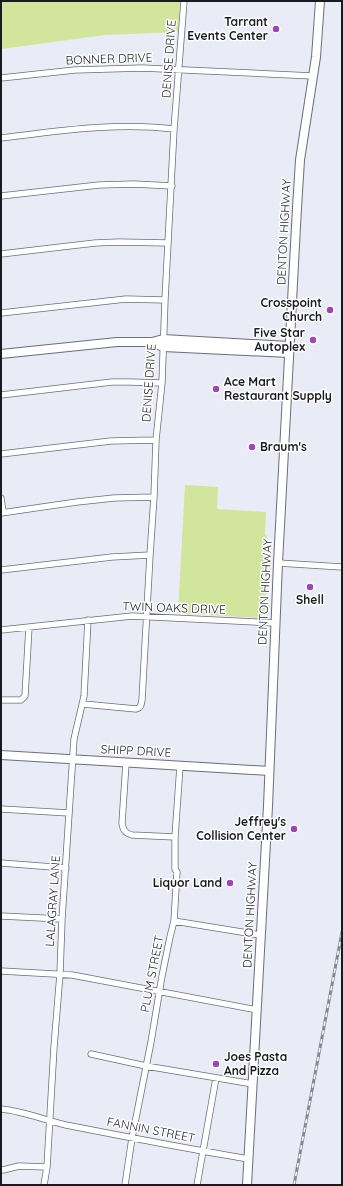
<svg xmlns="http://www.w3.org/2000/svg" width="343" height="1186" viewBox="0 0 343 1186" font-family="Quicksand,sans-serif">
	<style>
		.green { fill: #d1e59c }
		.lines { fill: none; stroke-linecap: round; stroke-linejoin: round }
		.street-casing { stroke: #6b6e77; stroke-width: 7 }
		.secondary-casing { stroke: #6b6e77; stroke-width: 10 }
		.primary-casing { stroke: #6b6e77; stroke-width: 10 }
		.street { stroke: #fff; stroke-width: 5.5 }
		.secondary { stroke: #fff; stroke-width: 8 }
		.primary { stroke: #fff; stroke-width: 8 }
		.rail-casing { stroke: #868890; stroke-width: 3 }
		.rail { stroke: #fff; stroke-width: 1.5; stroke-dasharray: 4.5; stroke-linecap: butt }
		.poi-dot { fill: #9c47b5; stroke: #fff; stroke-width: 1.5 }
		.labels { text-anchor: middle; stroke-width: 3; stroke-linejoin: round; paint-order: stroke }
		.poi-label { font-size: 12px; font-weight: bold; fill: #1a1b1f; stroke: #fff; text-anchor: end }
		.street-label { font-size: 12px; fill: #1a1b1f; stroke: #fff }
	</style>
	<rect width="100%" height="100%" fill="#e9ecf7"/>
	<path class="green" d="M1 1H180L178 32 105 35 1 49Z
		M185 485 218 487 217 509 266 512 265 534 267 537 265 610H263V616H261L260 618 178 613Z"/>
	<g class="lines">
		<g class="street-casing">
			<path id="street" d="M1 78 75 70 142 68 313 76
				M1 138C59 131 116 122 174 129
				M1 196 99 185 134 184 172 186
				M1 254 95 243 119 242 168 243
				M1 313 126 299 165 300
				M1 395 112 382H130L162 383
				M1 454 111 441 156 440
				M1 498 3 512
				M1 513 77 502 114 498 154 497
				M278 563 342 567
				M1 570 112 557 150 555
				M1 630 132 616 275 623
				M1 700H21L25 696 29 627
				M83 704 136 709C141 708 141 705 142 700L150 555 154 497 156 440 162 383 165 300 174 129 184 1
				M126 763 122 823C123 830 125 833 132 835L175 837
				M1 809 69 813
				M1 863 66 868
				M1 916 62 919
				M174 921 260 935
				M1 971 72 975 257 1010
				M91 1054 146 1066 253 1084
				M1 1109C23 1111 44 1120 66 1125 127 1137 188 1149 249 1159
				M3 1170 19 1166 47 1167
				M44 1185 47 1167 54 1047 60 974 62 919 74 739 84 696 88 620
				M125 1185 132 1138 151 1042 162 976 170 937 174 921 177 872 175 869V837L180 766
				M197 1185 216 1078"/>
		</g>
		<g class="secondary-casing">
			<path id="secondary" d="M152 342 163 347 289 353
				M1 354 117 342H152L163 339 289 346
				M1 755 269 771"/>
		</g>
		<g class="primary-casing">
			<path id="primary" d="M247 1185 268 806 278 563 297 208 300 160 316 57 320 1"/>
		</g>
		<use href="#street" class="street"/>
		<use href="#secondary" class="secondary"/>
		<use href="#primary" class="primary"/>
		<g class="rail-casing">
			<path id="rail" d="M294 1185 342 932"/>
		</g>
		<use href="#rail" class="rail"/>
	</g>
	<g class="poi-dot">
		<circle cx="276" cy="29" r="4"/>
		<circle cx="330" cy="310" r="4"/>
		<circle cx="313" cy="340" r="4"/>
		<circle cx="216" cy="389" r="4"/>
		<circle cx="252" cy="447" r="4"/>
		<circle cx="310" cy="587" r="4"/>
		<circle cx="294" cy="829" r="4"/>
		<circle cx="230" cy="883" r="4"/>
		<circle cx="216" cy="1064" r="4"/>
	</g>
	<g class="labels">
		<g class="poi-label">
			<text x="268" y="26">Tarrant<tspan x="268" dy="14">Events Center</tspan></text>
			<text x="322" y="307">Crosspoint<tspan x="322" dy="14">Church</tspan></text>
			<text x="305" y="337">Five Star<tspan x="305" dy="14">Autoplex</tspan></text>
			<text x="224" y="386" text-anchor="start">Ace Mart<tspan x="224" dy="14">Restaurant Supply</tspan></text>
			<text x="260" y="451" text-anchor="start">Braum's</text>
			<text x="310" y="604" text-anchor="middle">Shell</text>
			<text x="286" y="826">Jeffrey's<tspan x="286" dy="14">Collision Center</tspan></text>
			<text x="222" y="887">Liquor Land</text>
			<text x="224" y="1061" text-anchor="start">Joes Pasta<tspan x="224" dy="14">And Pizza</tspan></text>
		</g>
		<g class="street-label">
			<text transform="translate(109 59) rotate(-2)" y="4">BONNER DRIVE</text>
			<text transform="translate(169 59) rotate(-86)" y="4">DENISE DRIVE</text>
			<text transform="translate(284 232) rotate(-87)" y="4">DENTON HIGHWAY</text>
			<text transform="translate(149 383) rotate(-86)" y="4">DENISE DRIVE</text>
			<text transform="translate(265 592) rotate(-87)" y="4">DENTON HIGHWAY</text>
			<text transform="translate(174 608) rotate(2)" y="4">TWIN OAKS DRIVE</text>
			<text transform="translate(136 751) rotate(3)" y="4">SHIPP DRIVE</text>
			<text transform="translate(53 901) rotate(-86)" y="4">LALAGRAY LANE</text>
			<text transform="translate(250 915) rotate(-87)" y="4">DENTON HIGHWAY</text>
			<text transform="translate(152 974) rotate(-79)" y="4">PLUM STREET</text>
			<text transform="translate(151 1130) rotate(11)" y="4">FANNIN STREET</text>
		</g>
	</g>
	<rect width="343" height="1186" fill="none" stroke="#1a1b1f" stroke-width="4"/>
</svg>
